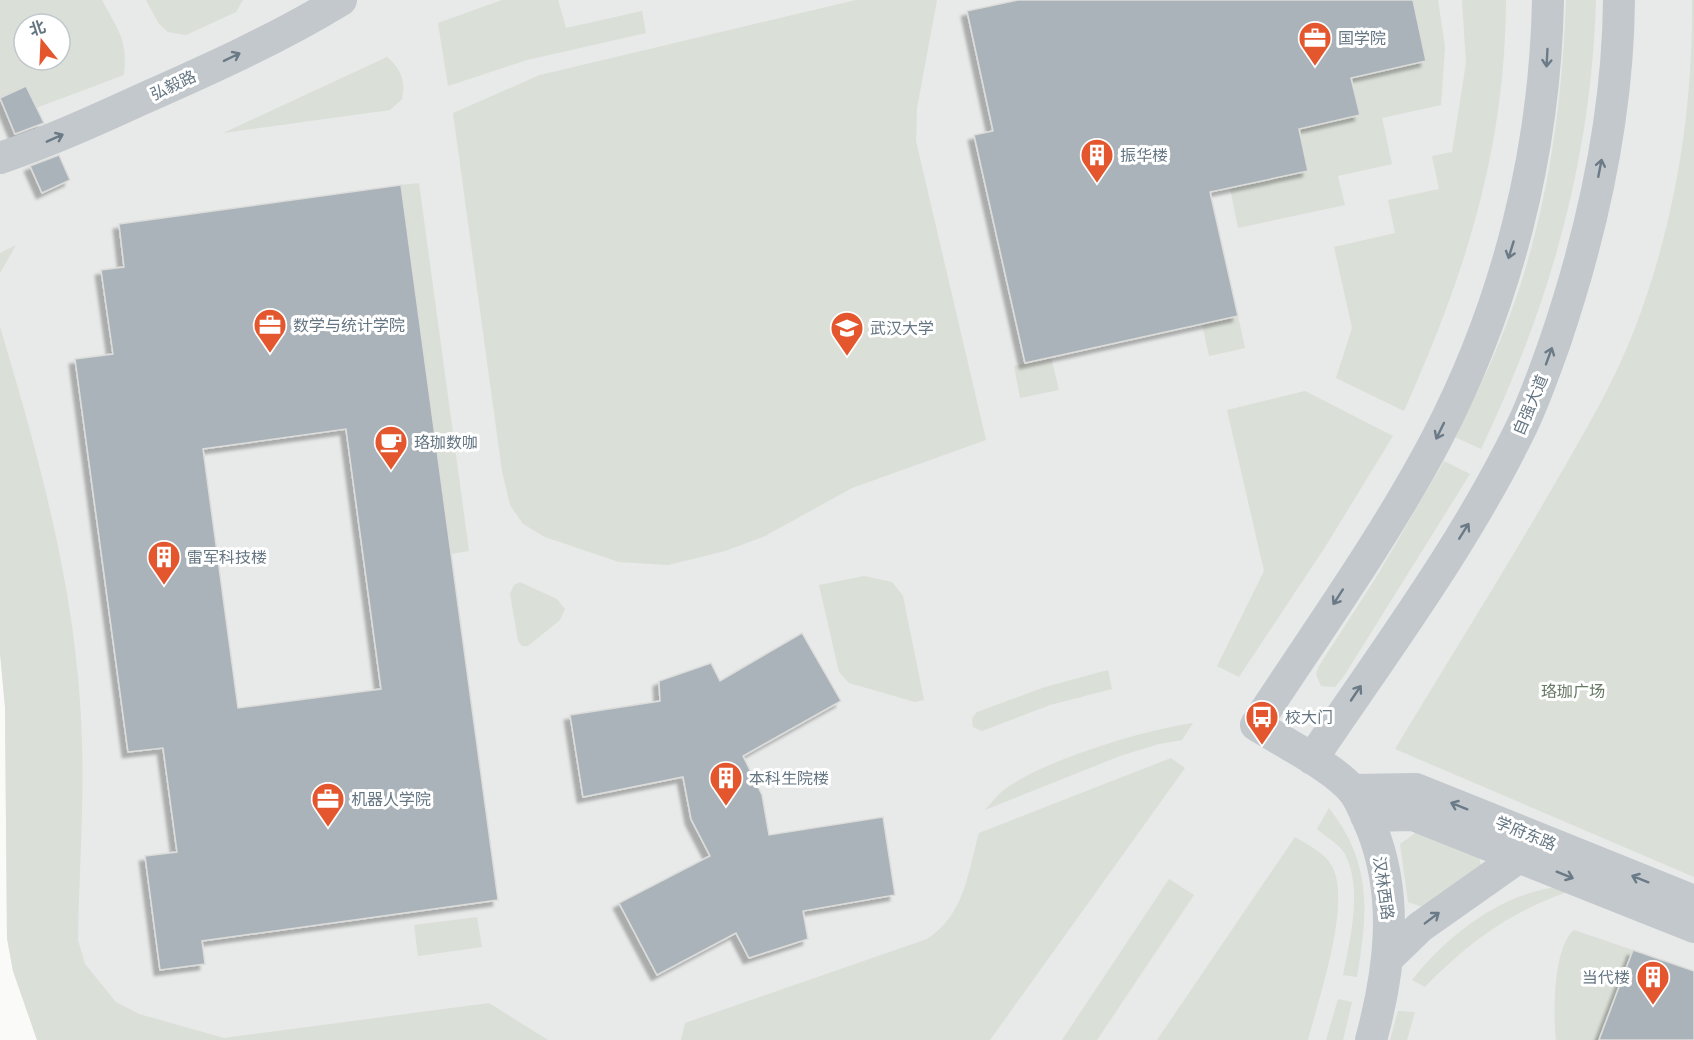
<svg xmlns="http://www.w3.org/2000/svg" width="1694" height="1040" viewBox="0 0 1694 1040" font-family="Lato,'Noto Sans SC',sans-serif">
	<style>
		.built { fill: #e8e9e9; fill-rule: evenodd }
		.green { fill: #dadfd7; fill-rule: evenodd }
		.building { fill: #aab3b9; stroke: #dcdcda; stroke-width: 1.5; fill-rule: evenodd; filter: url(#shadow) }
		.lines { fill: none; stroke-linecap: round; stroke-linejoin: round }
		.street { stroke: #c3c8cc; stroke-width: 32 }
		.oneway { stroke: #6a7a87 }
		.labels { text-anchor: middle; stroke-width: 6; stroke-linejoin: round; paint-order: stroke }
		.poi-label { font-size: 16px; fill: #657683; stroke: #fff; text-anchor: start }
		.street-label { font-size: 16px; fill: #657683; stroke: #fff }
		.park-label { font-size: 16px; fill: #687a64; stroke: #fff }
	</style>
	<defs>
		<filter id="shadow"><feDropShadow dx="-5.5" dy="5.5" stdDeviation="1.5" flood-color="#0004"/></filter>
	</defs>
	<rect width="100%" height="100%" fill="#fafaf8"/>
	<path class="built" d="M0 0H1694V1040H37L13 971 7 938 5 707 0 653ZM24 24H60V60H24Z"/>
	<path class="green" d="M0 0H102C118 31 128 39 124 75L36 108 26 86 0 98ZM24 24H60V60H24Z
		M146 0H243L236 12 186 35 168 32 159 24Z
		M502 0H558L566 28 642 11 646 33 527 60 448 86 438 23Z
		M856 0H937L917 108 916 141 986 440 852 488 765 536 725 551 668 565 619 562 545 537 523 524 510 505 502 471 453 113 540 75Z
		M1413 0H1438L1445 47 1441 105 1382 118 1392 164 1338 176 1345 205 1238 228 1230 188 1308 171 1299 129 1360 115 1351 78 1426 61Z
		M1462 0H1506C1505 152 1465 274 1404 411L1336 378 1352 328 1334 247 1395 233 1388 200 1439 189 1432 156 1452 152 1466 63Z
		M1566 0H1596C1591 161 1550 304 1481 449L1455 437C1471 404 1488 371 1501 338 1545 231 1562 114 1566 0Z
		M1692 0H1694V877L1395 749C1448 661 1503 574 1554 485 1583 435 1614 383 1635 328 1675 223 1693 113 1692 0Z
		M387 57C401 69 406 81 402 99L390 110 223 133Z
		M419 183 469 551 451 554 401 185Z
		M16 245 0 273V253Z
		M1238 316 1245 348 1209 356 1202 324Z
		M0 327C41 463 79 602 82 744 84 809 79 875 78 940L85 964 116 1002 139 1014 224 1038 489 1003 548 1040H37L13 971 7 938 5 707 0 653Z
		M1051 357 1059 390 1020 398 1014 366Z
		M1305 391 1393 436 1327 544 1239 677 1217 666 1264 571 1227 410Z
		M1444 461 1470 474 1344 676 1335 687 1321 686 1316 674 1319 666 1377 576Z
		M864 576 892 582 903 596 924 700 915 702 849 683 839 672 819 585Z
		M520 582 557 599 565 609 560 620 528 646H522L518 641 510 594 514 585Z
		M1108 670 1112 689 1050 705 982 731 973 727 972 718 977 712 1045 687Z
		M1193 723 1182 740 1159 744 1120 756 985 810C993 801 1000 791 1011 785 1052 758 1144 730 1193 723Z
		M1171 758 1185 768 990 1040H681L685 1023 927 939C965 914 967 875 979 833Z
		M1329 808C1372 863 1368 911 1357 977L1343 975C1350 940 1363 889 1345 854 1339 844 1326 837 1317 829Z
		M1418 831 1478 852 1482 870 1425 908 1408 902 1400 844Z
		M1295 837C1308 845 1325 853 1332 866 1352 903 1318 1000 1308 1040H1157Z
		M1169 879 1194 895 1097 1040H1062Z
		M1566 886 1567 892C1508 913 1469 942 1425 987L1412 980C1449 933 1506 890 1566 886Z
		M477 917 482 947 418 956 414 925Z
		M1574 930 1633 950 1598 1040H1556C1553 1014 1553 947 1574 930Z
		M1338 999 1352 1002 1343 1040H1326Z
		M1398 1011 1415 1012 1407 1040H1390Z"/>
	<path class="building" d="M1018 0H1413L1426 61 1351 78 1360 115 1299 129 1308 171 1210 192 1238 316 1025 363 974 135 993 131 967 11Z
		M26 86 44 123 15 134 0 98Z
		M59 155 70 180 42 193 30 166Z
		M401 185 498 900 202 941 205 964 160 970 145 856 177 852 163 748 128 752 75 359 113 354 101 270 124 267 119 224ZM346 429 381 689 238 708 203 449Z
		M802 633 841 701 743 756 762 795 769 835 883 817 895 895 803 911 808 939 749 958 736 933 657 975 619 903 710 856 691 819 683 777 583 797 570 715 660 701 659 681 711 663 720 681Z
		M1633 950 1694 971V1040H1599Z"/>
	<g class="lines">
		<path class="street" d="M0 158C48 142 94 121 140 100 208 70 277 39 341 0
			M1312 759C1385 651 1465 544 1522 426 1535 399 1545 370 1555 342 1592 233 1618 116 1619 0
			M1352 790 1416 789 1694 901
			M1366 816 1413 815 1694 927
			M1388 958 1420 927 1519 857
			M1371 1040C1390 970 1399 898 1372 829 1366 816 1362 803 1354 792 1335 768 1283 742 1256 725 1316 633 1385 537 1436 440 1507 304 1545 153 1548 0"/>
	</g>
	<defs><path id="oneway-shaft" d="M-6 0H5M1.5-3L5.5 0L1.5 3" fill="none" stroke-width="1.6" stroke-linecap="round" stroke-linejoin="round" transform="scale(1.5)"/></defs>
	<g class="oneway">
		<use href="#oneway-shaft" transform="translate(232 57) rotate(-26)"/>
		<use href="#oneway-shaft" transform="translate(1547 58) rotate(93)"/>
		<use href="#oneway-shaft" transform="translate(55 138) rotate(-24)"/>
		<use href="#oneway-shaft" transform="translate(1600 168) rotate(-79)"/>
		<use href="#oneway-shaft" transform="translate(1511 250) rotate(107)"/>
		<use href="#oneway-shaft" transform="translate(1549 356) rotate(-70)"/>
		<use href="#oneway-shaft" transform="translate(1440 431) rotate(116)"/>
		<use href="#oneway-shaft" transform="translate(1464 531) rotate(-58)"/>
		<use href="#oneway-shaft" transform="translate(1338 597) rotate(123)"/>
		<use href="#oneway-shaft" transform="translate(1356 693) rotate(-56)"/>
		<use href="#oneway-shaft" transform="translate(1459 806) rotate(-158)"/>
		<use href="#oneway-shaft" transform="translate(1565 875) rotate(22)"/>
		<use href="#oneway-shaft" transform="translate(1640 879) rotate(-158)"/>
		<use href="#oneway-shaft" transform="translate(1432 918) rotate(-37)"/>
	</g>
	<defs>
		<g id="office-pin" transform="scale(1.725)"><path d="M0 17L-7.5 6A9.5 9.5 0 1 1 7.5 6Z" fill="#e4572e" stroke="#fff"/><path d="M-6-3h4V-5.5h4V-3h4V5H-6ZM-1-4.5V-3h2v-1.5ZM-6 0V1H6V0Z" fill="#fff"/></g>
		<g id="building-pin" transform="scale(1.725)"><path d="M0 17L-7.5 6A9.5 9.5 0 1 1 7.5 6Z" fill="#e4572e" stroke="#fff"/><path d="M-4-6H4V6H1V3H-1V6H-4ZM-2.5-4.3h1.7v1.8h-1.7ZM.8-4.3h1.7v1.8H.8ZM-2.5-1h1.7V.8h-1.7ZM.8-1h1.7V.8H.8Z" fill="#fff"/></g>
		<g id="university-pin" transform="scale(1.725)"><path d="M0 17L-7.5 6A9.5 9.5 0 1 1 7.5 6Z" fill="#e4572e" stroke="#fff"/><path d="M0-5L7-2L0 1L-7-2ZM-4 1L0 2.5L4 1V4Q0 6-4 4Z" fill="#fff"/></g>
		<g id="cafe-pin" transform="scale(1.725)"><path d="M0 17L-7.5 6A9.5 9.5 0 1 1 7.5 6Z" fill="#e4572e" stroke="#fff"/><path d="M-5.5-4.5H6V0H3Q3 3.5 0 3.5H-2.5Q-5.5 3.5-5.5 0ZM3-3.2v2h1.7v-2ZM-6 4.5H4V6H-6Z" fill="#fff"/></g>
		<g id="bus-pin" transform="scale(1.725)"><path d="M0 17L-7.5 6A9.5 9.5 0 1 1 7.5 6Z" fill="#e4572e" stroke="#fff"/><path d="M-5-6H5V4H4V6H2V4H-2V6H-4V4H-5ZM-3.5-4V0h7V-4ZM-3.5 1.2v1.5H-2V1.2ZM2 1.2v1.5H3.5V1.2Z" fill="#fff"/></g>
	</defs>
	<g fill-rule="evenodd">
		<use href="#office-pin" x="1315" y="38"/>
		<use href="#building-pin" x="1097" y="155"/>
		<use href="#office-pin" x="270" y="325"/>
		<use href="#university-pin" x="847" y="328"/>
		<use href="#cafe-pin" x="391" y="442"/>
		<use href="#building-pin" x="164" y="557"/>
		<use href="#bus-pin" x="1262" y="717"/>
		<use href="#building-pin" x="726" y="778"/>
		<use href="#office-pin" x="328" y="799"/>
		<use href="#building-pin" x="1653" y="977"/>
	</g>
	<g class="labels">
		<g class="poi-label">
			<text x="1338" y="44">国学院</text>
			<text x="1120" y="161">振华楼</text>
			<text x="293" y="331">数学与统计学院</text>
			<text x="870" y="334">武汉大学</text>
			<text x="414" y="448">珞珈数咖</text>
			<text x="187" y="563">雷军科技楼</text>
			<text x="1285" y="723">校大门</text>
			<text x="749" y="784">本科生院楼</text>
			<text x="351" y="805">机器人学院</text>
			<text x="1630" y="983" text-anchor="end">当代楼</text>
		</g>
		<g class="street-label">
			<text transform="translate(173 85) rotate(-25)" y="6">弘毅路</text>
			<text transform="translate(1530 405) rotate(-67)" y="6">自强大道</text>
			<text transform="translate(1526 833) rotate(22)" y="6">学府东路</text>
			<text transform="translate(1384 888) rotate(82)" y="6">汉林西路</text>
		</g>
		<g class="park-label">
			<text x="1573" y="697">珞珈广场</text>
		</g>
	</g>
	<g transform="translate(42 42) rotate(342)"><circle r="28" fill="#ffffff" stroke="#c1c8cd" stroke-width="1.5"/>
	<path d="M0-4.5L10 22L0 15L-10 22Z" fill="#e4572e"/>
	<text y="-9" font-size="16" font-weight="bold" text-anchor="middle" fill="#657683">北</text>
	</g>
</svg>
